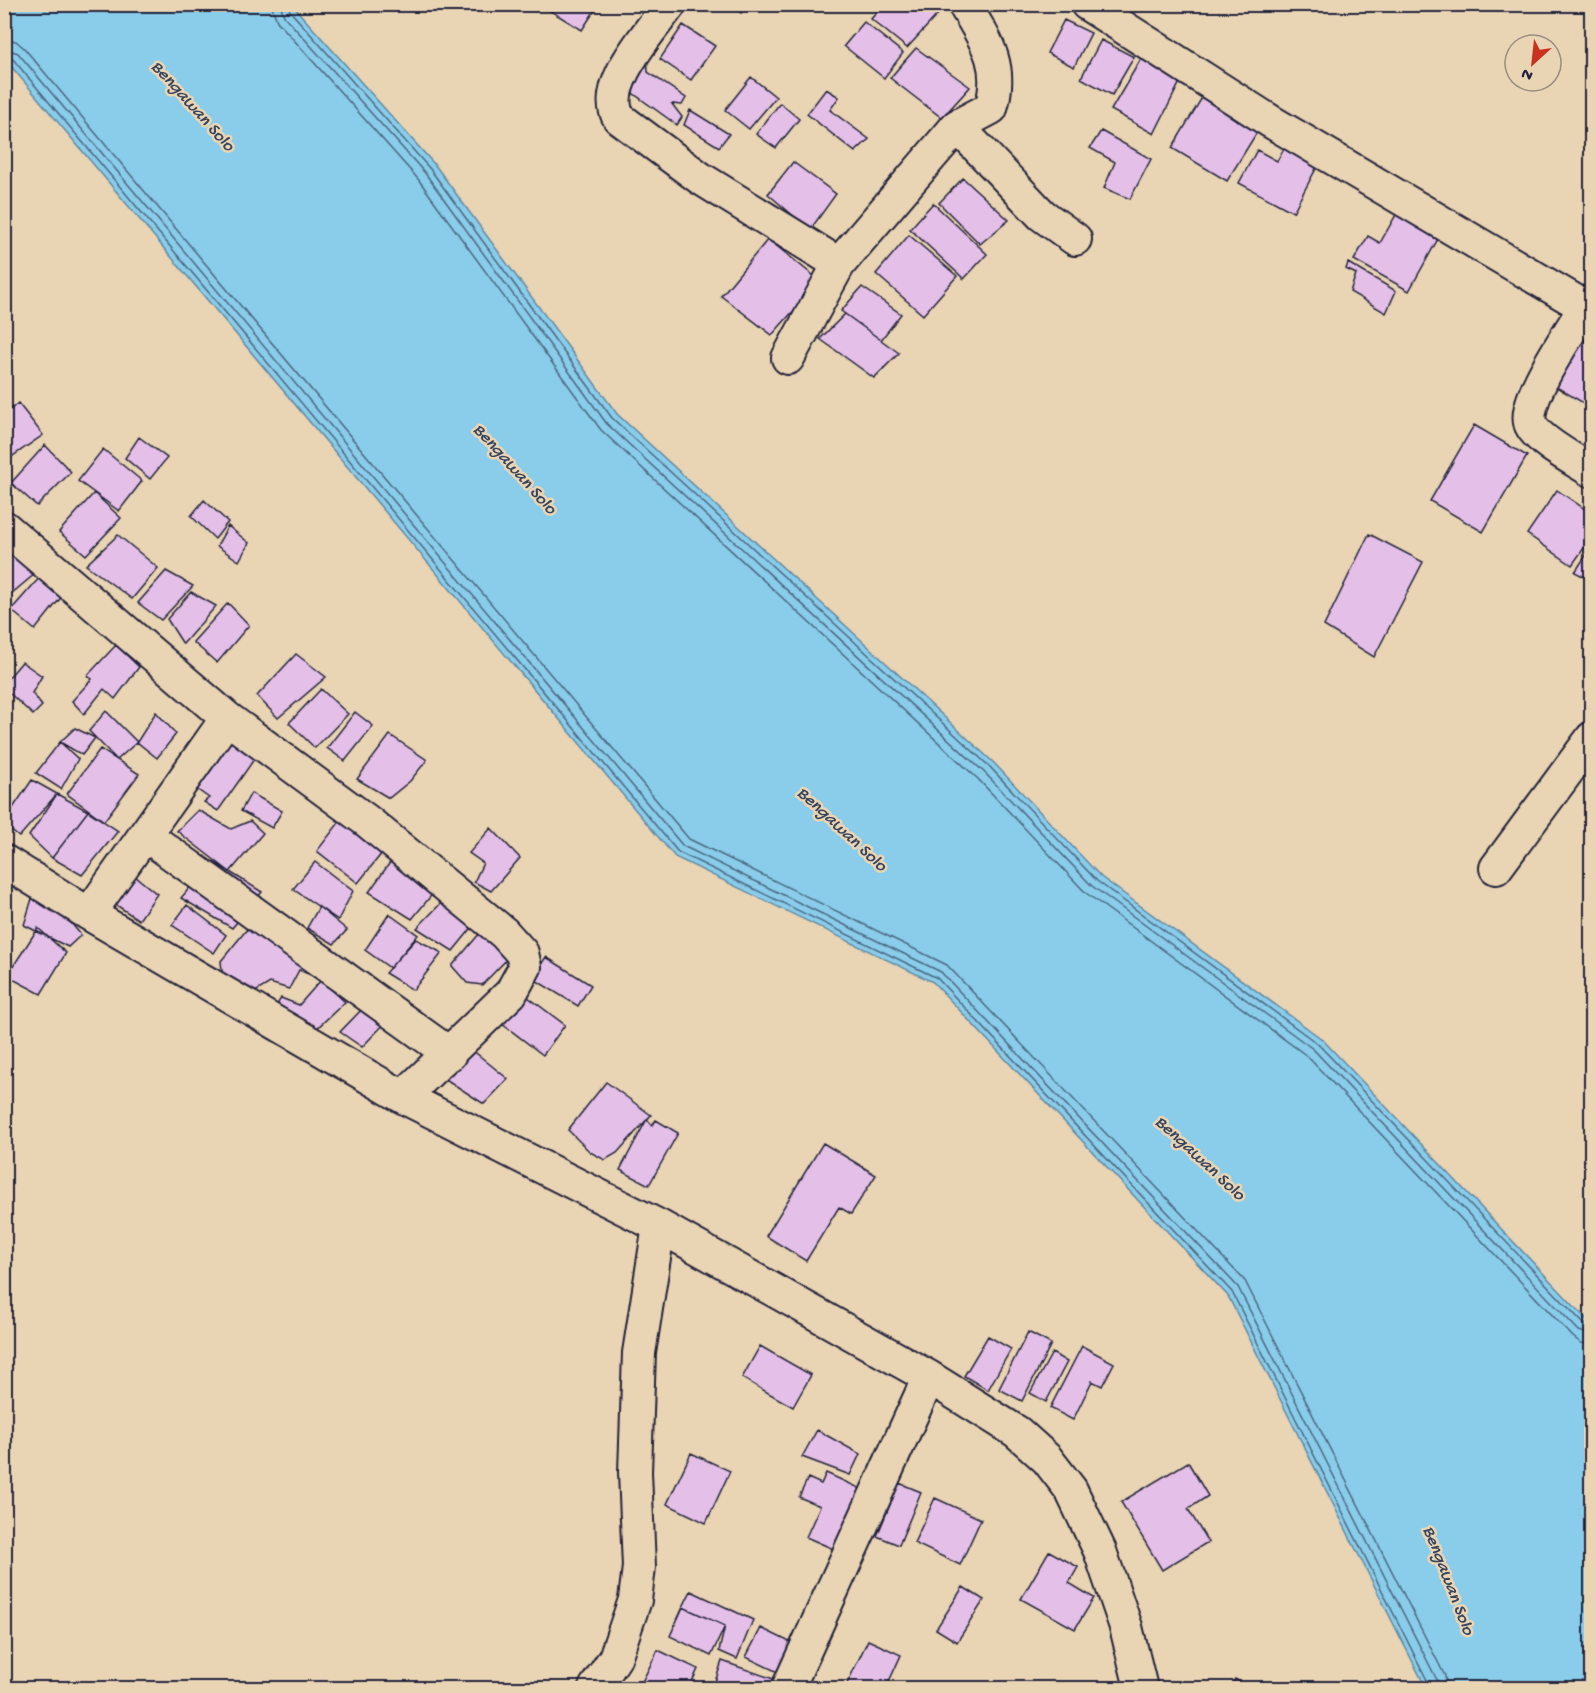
<svg xmlns="http://www.w3.org/2000/svg" width="1596" height="1693" viewBox="0 0 1596 1693" font-family="'Gochi Hand',sans-serif">
	<style>
		.water { fill: #89cdea; stroke: #6089a4; stroke-width: 1.5 }
		.lines { fill: none; stroke-linecap: round; stroke-linejoin: round }
		.shore { stroke: #4b6681; stroke-width: 1.5 }
		.building { fill: #e4bfe8; stroke: #22223b; stroke-width: 1.5 }
		.street-casing { stroke: #22223b; stroke-width: 36 }
		.street { stroke: #e9d4b3; stroke-width: 32 }
		.labels { text-anchor: middle; stroke-width: 5; stroke-linejoin: round; paint-order: stroke }
		.water-label { font-size: 18px; font-style: italic; fill: #37445e; stroke: #e9d4b3 }
	</style>
	<rect width="100%" height="100%" fill="#e9d4b3"/>
	<filter id="ink" filterUnits="userSpaceOnUse"><feTurbulence type="fractalNoise" baseFrequency=".0167" numOctaves="2"/><feDisplacementMap in="SourceGraphic" scale="12" xChannelSelector="R" yChannelSelector="G"/><feConvolveMatrix kernelMatrix="1 2 1 2 8 2 1 2 1" color-interpolation-filters="sRGB"/></filter>
	<g filter="url(#ink)">
		<path class="water" d="M4 5H292L435 165 617 414 994 763 1101 877 1322 1039 1591 1324V1688H1426L1228 1296 933 982 675 857 5 59Z"/>
		<g class="lines">
			<path class="shore" d="M271 4 277 21 418 179 601 430 978 779 1086 893 1307 1056 1573 1337 1581 1343 1592 1344
				M280 4 284 16 425 173 607 424 985 773 1092 886 1313 1049 1579 1331 1592 1335
				M288 4 290 11 430 169 612 418 990 767 1097 881 1318 1044 1585 1325 1592 1328
				M4 39 16 41 24 48 689 839 947 965 1245 1281 1445 1676 1447 1688
				M4 48 18 53 683 846 941 972 1238 1287 1437 1680 1438 1688
				M4 56 12 58 678 852 937 978 1232 1292 1431 1688"/>
		</g>
		<path class="building" d="M539 4H599L582 30Z
			M730 4H748L741 13Z
			M884 4H929L939 13 907 48 871 19Z
			M1064 20 1091 33 1074 67 1047 53Z
			M864 22 903 53 884 78 844 46Z
			M683 25 715 46 691 80 660 59Z
			M1101 40 1134 57 1112 95 1081 78Z
			M916 48 970 87 942 118 890 78Z
			M647 51 648 72 686 98 682 105 672 104 682 117 677 125 623 86Z
			M1142 57 1181 80 1154 134 1111 110Z
			M751 77 776 97 749 129 725 110Z
			M826 89 839 97 830 110 869 139 855 152 807 114Z
			M1207 89 1259 129 1227 181 1172 148Z
			M780 103 799 119 776 148 756 134Z
			M690 110 729 134 719 147 684 125Z
			M1101 131 1151 159 1130 199 1104 188 1115 162 1090 148Z
			M1286 145 1319 163 1293 212 1239 183 1257 150 1277 161Z
			M793 162 836 194 810 230 768 194Z
			M963 178 1009 220 980 244 939 203Z
			M933 203 987 254 964 279 910 229Z
			M1397 213 1439 237 1409 291 1354 260 1368 236 1380 243Z
			M909 235 957 276 923 315 876 274Z
			M768 239 820 281 772 335 721 296Z
			M1348 263 1396 291 1386 313 1350 292 1356 274 1346 269Z
			M862 287 901 314 881 340 841 311Z
			M845 314 899 353 874 378 820 339Z
			M1576 329 1592 338V408L1546 381Z
			M18 403 43 435 4 462V415Z
			M1474 425 1527 456 1483 532 1430 501Z
			M139 437 167 458 150 479 125 458Z
			M45 445 71 472 37 506 11 483Z
			M103 449 142 481 119 511 78 481Z
			M1557 490 1592 514V537L1572 565 1527 534Z
			M94 493 121 518 86 555 59 532Z
			M204 500 228 522 215 539 191 516Z
			M228 526 249 543 239 561 217 546Z
			M1369 534 1423 562 1374 657 1324 626Z
			M118 535 158 568 132 599 86 565Z
			M4 541 36 573 5 599 4 598Z
			M1592 546V581L1575 572Z
			M166 571 193 586 161 620 138 603Z
			M41 576 63 595 35 630 11 610Z
			M191 592 216 606 183 644 167 619Z
			M228 603 249 625 217 663 193 642Z
			M116 645 139 667 115 699 104 689 84 714 72 701 92 679 87 676Z
			M296 654 326 677 278 718 257 696Z
			M22 662 42 676 32 693 42 706 33 715 4 688V683Z
			M321 689 348 714 315 748 289 723Z
			M106 711 137 742 117 760 89 731Z
			M156 712 176 734 157 758 137 742Z
			M355 712 373 726 345 761 327 748Z
			M75 728 95 738 82 755 60 742Z
			M227 735 257 755 218 811 204 802 209 798 195 788Z
			M390 735 427 760 410 781 389 798 357 779Z
			M60 742 78 759 61 789 36 773Z
			M100 749 139 774 104 821 67 794Z
			M32 780 57 794 19 837 4 825V821Z
			M251 793 282 811 272 828 241 811Z
			M57 794 88 811 52 858 29 836Z
			M198 810 231 829 250 821 263 833 230 872 177 831Z
			M88 811 118 831 82 875 52 858Z
			M341 820 382 853 358 883 317 851Z
			M491 828 520 858 491 891 474 882 483 863 469 853Z
			M212 861 262 892 232 928 181 898Z
			M391 861 435 891 412 919 369 892Z
			M315 862 353 891 338 920 293 889Z
			M130 872 157 894 139 920 107 899Z
			M37 882 81 935 68 947 24 925Z
			M445 899 475 924 453 951 417 928Z
			M187 905 226 935 214 953 172 925Z
			M319 907 347 930 334 944 307 928Z
			M389 914 418 935 390 968 365 950Z
			M38 928 66 953 41 994 7 976Z
			M248 928 311 965 313 976 299 970 289 989 270 983 252 994 223 980 221 961Z
			M480 933 510 956 482 985 467 983 452 966Z
			M416 939 442 953 413 990 385 973Z
			M546 957 591 985 578 1006 532 978Z
			M321 980 345 1002 314 1031 273 1012 281 998 299 1005Z
			M520 991 565 1025 543 1055 497 1020Z
			M365 1006 385 1023 362 1047 340 1032Z
			M471 1049 508 1079 484 1104 444 1078Z
			M606 1082 651 1115 617 1153 605 1160 590 1152 568 1130Z
			M647 1119 652 1125 656 1120 678 1133 649 1185 620 1170Z
			M823 1143 876 1175 851 1214 839 1207 806 1261 766 1236Z
			M1028 1332 1051 1344 1022 1401 999 1389Z
			M988 1336 1011 1349 988 1390 964 1376Z
			M760 1346 811 1375 793 1407 742 1378Z
			M1082 1346 1114 1363 1102 1386 1092 1381 1073 1420 1050 1408Z
			M1052 1353 1067 1362 1046 1402 1030 1393Z
			M817 1430 860 1454 850 1475 802 1457Z
			M691 1453 730 1471 706 1523 667 1504Z
			M1188 1462 1208 1496 1188 1509 1208 1542 1162 1570 1121 1502Z
			M826 1473 866 1491 838 1551 806 1537 820 1506 799 1497 808 1478 821 1484Z
			M899 1483 921 1492 899 1545 877 1536Z
			M935 1498 981 1519 960 1565 914 1543Z
			M1049 1551 1078 1567 1069 1583 1094 1598 1075 1629 1021 1599Z
			M963 1587 984 1600 957 1642 936 1629Z
			M691 1591 753 1620 737 1659 719 1651 725 1626 683 1607Z
			M683 1607 725 1626 711 1656 670 1636Z
			M761 1628 796 1645 782 1674 746 1657Z
			M868 1640 901 1655 886 1688H845Z
			M658 1650 698 1669 689 1688H649L641 1684Z
			M722 1661 779 1681 776 1688H713Z
			M1235 1679 1250 1688H1230Z"/>
		<g class="lines">
			<g class="street-casing">
				<path id="street" d="M670 4C651 31 599 86 619 118L700 178 839 264 957 126 991 108C1004 65 986 41 964 4
					M1087 4 1270 121 1592 311
					M957 126 1042 215 1075 239
					M1585 307C1573 328 1517 406 1532 427 1542 443 1575 460 1592 471
					M788 358 839 264
					M4 527 227 718 367 821 504 933 522 953 525 967 511 993 403 1097
					M147 836 450 1054
					M4 861 89 914 403 1097 659 1226 929 1377 1017 1432 1047 1459 1071 1490 1100 1551 1126 1627 1141 1688
					M1496 868 1592 738
					M89 914 227 718
					M595 1688 615 1658 635 1600 639 1567 635 1472 639 1353 659 1226
					M788 1688 929 1377"/>
			</g>
			<use href="#street" class="street"/>
		</g>
	</g>
	<g class="labels">
		<g class="water-label">
			<text transform="translate(194 105) rotate(48)" y="6">Bengawan Solo</text>
			<text transform="translate(516 468) rotate(48)" y="6">Bengawan Solo</text>
			<text transform="translate(843 828) rotate(43)" y="6">Bengawan Solo</text>
			<text transform="translate(1201 1157) rotate(43)" y="6">Bengawan Solo</text>
			<text transform="translate(1450 1580) rotate(69)" y="6">Bengawan Solo</text>
		</g>
	</g>
	<rect width="1596" height="1693" fill="none" stroke="#e9d4b3" stroke-width="24"/>
	<rect x="12" y="12" width="1572" height="1669" fill="none" stroke="#22223b" stroke-width="2" filter="url(#ink)"/>
	<g transform="translate(1533 63) rotate(207)"><circle r="28" fill="#e9d4b3" stroke="#998d83" stroke-width="1.5"/>
	<path d="M0-4.5L10 22L0 15L-10 22Z" fill="#c8321e"/>
	<text y="-9" font-size="16" font-weight="bold" text-anchor="middle" fill="#22223b">N</text>
	</g>
</svg>
